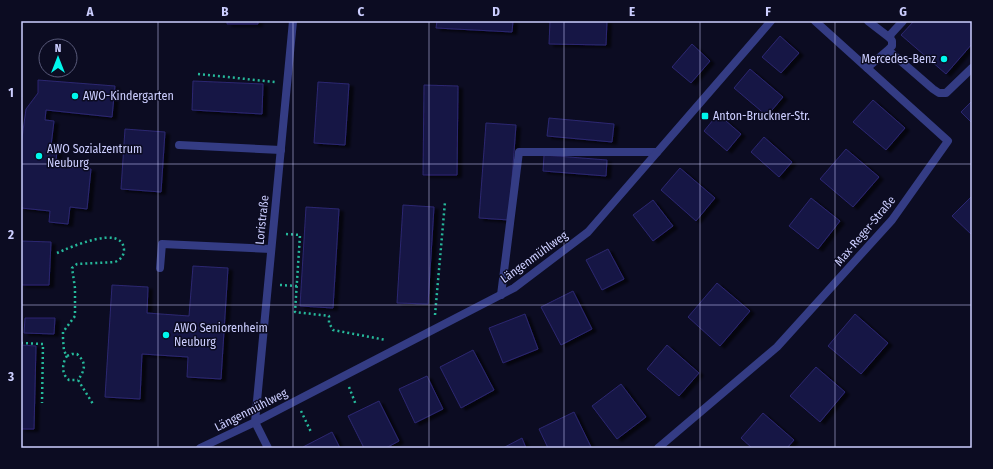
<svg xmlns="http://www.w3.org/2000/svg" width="993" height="469" viewBox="0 0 993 469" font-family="'Fira Sans Condensed',sans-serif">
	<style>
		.building { fill: #191744; stroke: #2b2771; filter: url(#shadow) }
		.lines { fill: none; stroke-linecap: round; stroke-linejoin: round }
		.path { stroke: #26b99b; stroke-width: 2.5; stroke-dasharray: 2 3; stroke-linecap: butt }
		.service { stroke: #343c84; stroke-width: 8 }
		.minor { stroke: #343c84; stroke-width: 8 }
		.grid { fill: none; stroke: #ccceff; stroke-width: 1; stroke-opacity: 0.55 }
		.poi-dot { fill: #00f7ec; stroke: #0c0c22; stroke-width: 1.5 }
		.labels { text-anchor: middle; stroke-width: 3; stroke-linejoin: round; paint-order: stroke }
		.poi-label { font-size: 12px; fill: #ccceff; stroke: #0c0c22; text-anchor: start }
		.street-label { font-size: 12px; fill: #ccceff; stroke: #0c0c22 }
		.neatline { fill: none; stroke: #ccceff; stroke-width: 1.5 }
		.grid-label { font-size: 13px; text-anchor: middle; font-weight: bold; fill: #ccceff }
	</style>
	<defs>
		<filter id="shadow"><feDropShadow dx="4.5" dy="2.5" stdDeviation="1" flood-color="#0009"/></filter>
	</defs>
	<rect width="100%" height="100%" fill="#0c0c22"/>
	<path class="building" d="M227 21H258V24H227Z
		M437 21H513L512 32 436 28Z
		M550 21H607L606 45 549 44Z
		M914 21H972V44L946 74 901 35Z
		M780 36 799 53 781 73 762 57Z
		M692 44 710 61 691 83 672 67Z
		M750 69 783 97 767 116 734 88Z
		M38 80 115 86 112 117 46 110 45 120 54 121 51 146 57 147 56 166 91 169 87 209 70 207 68 224 49 222 50 211 21 208V145L26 109 38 93Z
		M193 81 263 84 262 114 192 110Z
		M318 82 349 84 345 145 314 143Z
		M424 85 458 86 457 175H423Z
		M873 100 905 128 886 150 853 122Z
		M972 101V123L961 112Z
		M718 114 741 134 727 151 704 131Z
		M549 118 614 124 612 142 547 136Z
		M486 123 516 125 509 220 479 218Z
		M125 129 165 132 161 192 121 189Z
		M764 137 792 162 779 177 751 152Z
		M846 149 879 177 853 207 820 179Z
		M544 155 607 160 606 176 543 171Z
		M680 168 715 198 696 221 661 190Z
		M972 196V235L952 216Z
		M811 198 840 221 818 249 789 226Z
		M653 200 673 226 653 241 633 215Z
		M403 205 434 207 428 304 397 303Z
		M306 207 339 209 333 308 300 306Z
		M21 241 51 242 49 285H21Z
		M608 249 624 279 602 290 586 260Z
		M193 266 228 268 221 379 187 377 188 357 142 354 140 399 105 397 112 285 148 287 147 313 189 316Z
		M717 283 750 311 720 346 688 317Z
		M573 291 592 329 561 345 541 307Z
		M525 314 538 349 503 363 489 328Z
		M855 314 888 343 861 374 828 346Z
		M25 318H55L54 334 24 333Z
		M21 345 36 346 34 429H21Z
		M667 345 699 373 679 396 647 369Z
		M473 350 494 390 461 408 440 367Z
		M816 367 845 392 820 422 790 396Z
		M427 376 443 409 415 423 399 389Z
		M621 384 646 417 617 439 592 406Z
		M379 401 399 441 386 448H364L348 416Z
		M574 412 591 447 588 448H548L539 429Z
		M763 413 794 440 787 448H752L741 438Z
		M332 432 340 448H303V447Z
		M522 438 526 448H503Z"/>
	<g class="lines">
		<path class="path" d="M198 74 275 82
			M286 234 300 235 295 312 329 316V323L333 330 386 340
			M57 253C69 248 123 223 124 250 124 256 120 260 115 262L77 264 72 268 75 288V316L63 332V339L64 351 67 356 72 354H77C87 363 85 370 78 380L93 404
			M280 285 297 286
			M435 315 445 202
			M21 343 43 344 42 403
			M67 356C62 363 61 374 69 380H78
			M349 387 356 405
			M301 411 311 432"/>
		<path class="service" d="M868 21 890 38 892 41V46L888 50
			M890 38 891 34 903 21
			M867 68 888 50 933 89 939 93H946L972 68
			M179 145 281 150
			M160 268 162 244 271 249
			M501 295 519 152H657"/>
		<path class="minor" d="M200 448 255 422 514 288 588 232 771 21
			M268 448 255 422 293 21
			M658 448 777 347 892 220 948 141 815 21"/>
	</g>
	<path class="grid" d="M158 21V448M293 21V448M429 21V448M564 21V448M700 21V448M835 21V448M21 164H972M21 305H972"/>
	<g class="poi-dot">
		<circle cx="944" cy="59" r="4"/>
		<circle cx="75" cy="96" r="4"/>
		<rect x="701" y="112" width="8" height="8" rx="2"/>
		<circle cx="39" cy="156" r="4"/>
		<circle cx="166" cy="335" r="4"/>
	</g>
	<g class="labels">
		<g class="poi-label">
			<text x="936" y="63" text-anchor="end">Mercedes-Benz</text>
			<text x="83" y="100">AWO-Kindergarten</text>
			<text x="713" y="120">Anton-Bruckner-Str.</text>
			<text x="47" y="153">AWO Sozialzentrum<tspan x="47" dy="14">Neuburg</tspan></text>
			<text x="174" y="332">AWO Seniorenheim<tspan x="174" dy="14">Neuburg</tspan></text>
		</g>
		<g class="street-label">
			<text transform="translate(262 220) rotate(-84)" y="4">Loristraße</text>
			<text transform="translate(865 231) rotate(-50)" y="4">Max-Reger-Straße</text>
			<text transform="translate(534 257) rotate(-36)" y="4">Längenmühlweg</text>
			<text transform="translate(251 410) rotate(-27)" y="4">Längenmühlweg</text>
		</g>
	</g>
	<rect width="993" height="469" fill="none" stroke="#0c0c22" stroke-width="44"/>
	<g transform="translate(58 58)"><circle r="19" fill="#0c0c22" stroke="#595a7a"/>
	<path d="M0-3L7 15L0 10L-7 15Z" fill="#00f7ec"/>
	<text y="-6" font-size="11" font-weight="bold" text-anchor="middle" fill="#ccceff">N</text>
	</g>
	<rect x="22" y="22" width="949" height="425" class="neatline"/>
	<g class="grid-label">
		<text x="90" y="16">A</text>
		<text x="225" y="16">B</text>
		<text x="361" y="16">C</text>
		<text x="496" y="16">D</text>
		<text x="632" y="16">E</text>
		<text x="768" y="16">F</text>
		<text x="903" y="16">G</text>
		<text x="11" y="97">1</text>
		<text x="11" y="239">2</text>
		<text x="11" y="381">3</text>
	</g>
</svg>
